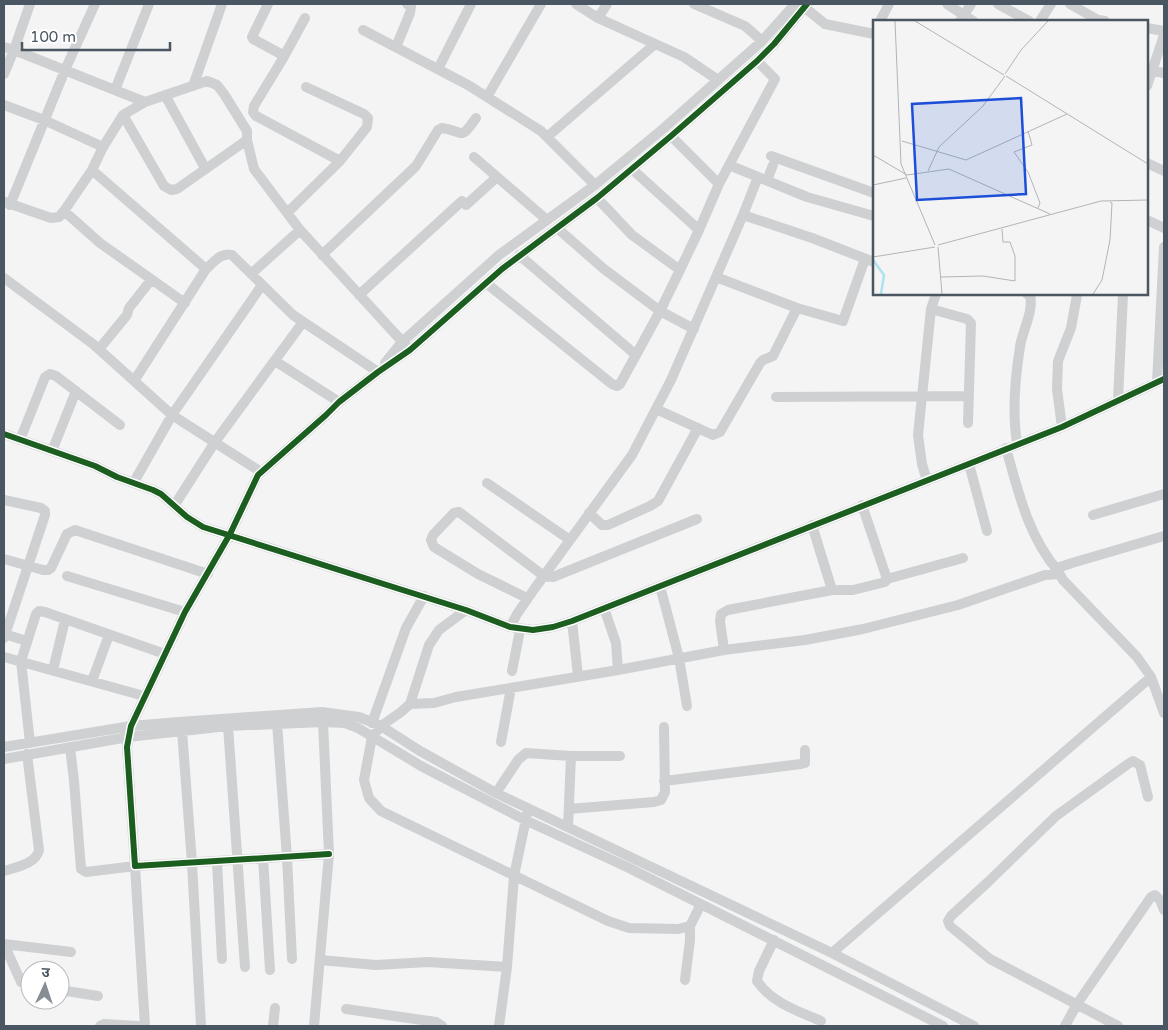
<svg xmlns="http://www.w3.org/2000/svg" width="1168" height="1030" viewBox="0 0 1168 1030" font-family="'Varela Round','Noto Sans Devanagari',sans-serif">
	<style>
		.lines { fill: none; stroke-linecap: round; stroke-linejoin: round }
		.minor { stroke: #ced0d2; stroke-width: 10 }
		.cycleway-casing { stroke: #fff; stroke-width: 9 }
		.cycleway { stroke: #1b5e20; stroke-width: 6 }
		.inset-river { fill: none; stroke: #aee2f0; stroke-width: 2.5 }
		.inset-road { fill: none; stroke: #b0b5b9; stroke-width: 1 }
		.view { fill: #1d4ed8; fill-opacity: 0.15; stroke: #1d4ed8; stroke-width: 2.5 }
		.inset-edge { fill: none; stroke: #4a5661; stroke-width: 2.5 }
	</style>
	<rect width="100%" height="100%" fill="#f4f4f4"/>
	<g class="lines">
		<path class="minor" d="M268 4 252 37 253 39 279 53 282 55V60L254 106 253 112 256 116 340 161
			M576 4 598 18 684 57 718 80
			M694 4 745 26 762 41
			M947 4 973 21
			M998 4 1029 21
			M1070 4 1098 20 1105 21
			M804 7 825 24 874 34
			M598 18 607 4
			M880 21 889 4
			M960 21 971 4
			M1040 21 1051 4
			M1147 28 1164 31
			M363 30 468 85 541 131 595 185
			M4 47 14 50 30 4
			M396 47 410 13 411 7 407 4
			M282 60 305 18
			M438 69 471 4
			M1147 70 1164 73
			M4 74 14 50 145 102
			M193 86 222 4
			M1147 86 1164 35
			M115 90 149 4
			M165 95 205 168
			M487 97 541 4
			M4 105 44 120 103 147
			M547 137 655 44
			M247 140V131L224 94 217 85 207 81 145 102 123 115 164 186 171 190 177 189 247 140 254 169 300 230 410 350
			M771 156 874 193
			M474 157 547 220
			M1147 163 1164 171
			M729 165 807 197 874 216
			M632 169 699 230 719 184 671 136
			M92 170 103 147 123 115
			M758 177 743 215 812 238 874 262
			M767 180 773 165
			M719 184 775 79 757 61
			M597 198 632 235 680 270 699 230
			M5 202 51 218 59 217 64 211 100 243 185 303
			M10 205 65 70 95 4
			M466 205 497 177
			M64 211 92 170 206 269C214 262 221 252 232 255L293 315 378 372
			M288 212 340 161 367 127 368 118 364 114 306 87
			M1147 220 1164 228
			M557 228 604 269 660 311 680 270
			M322 255 416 166 438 130 442 128C465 131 459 142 476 118
			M519 255 636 355 660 311 694 329
			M251 274 300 230
			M716 277 743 215
			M4 278 93 344 172 415 262 285
			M486 283 612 384 617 386 620 384 636 355
			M359 295 462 201
			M931 309 967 319 971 323 968 423
			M99 349 127 315 129 308 151 280
			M275 361 339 402
			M385 363 402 342 499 255 595 185 664 128 762 41 795 4
			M134 381 206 269
			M1157 382 1164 247
			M776 397 969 396
			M1118 400 1123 294
			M656 409 713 435 720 432 760 363 763 360 773 356 797 308
			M1062 427 1057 389 1058 361 1071 328 1077 295
			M4 434 95 466 117 477 153 490 161 494 187 517 203 527 466 610 510 627 533 630 553 627 572 621 1062 427 1164 379
			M20 440 45 377 50 374 56 376 120 425
			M1017 443C1012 412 1015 378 1020 347 1022 331 1034 312 1030 295L1027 294
			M1006 448C1018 491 1028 536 1058 571
			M52 451 76 391
			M969 464 987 531
			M927 481 922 464 918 435 931 309 936 294
			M134 482 172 415 261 472
			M487 483 570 540
			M4 500 41 508 45 511V515L4 638
			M174 506 215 442 303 322
			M589 513 602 525H608L650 506 658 501 698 428
			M1093 515 1164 494
			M812 525 832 590
			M1164 536 1072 563 1060 567 1058 571 1063 580 1137 657 1151 677 1164 713
			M4 559 43 570H48L51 568 67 534 75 530 208 574
			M67 576 185 612
			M887 579 963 558
			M660 586 679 658 687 706
			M527 598 478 574 434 547 431 540 433 535 454 513 459 512 544 576 553 577 697 519
			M604 608 616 643 618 670
			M466 610 439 630 429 645 410 704 401 712 381 726 372 737 364 780 369 798 381 811 608 921 629 928 678 929 690 926 701 904
			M572 621 578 676
			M510 627 517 614 535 588 632 455 671 380 716 277 797 308 843 321 865 259
			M4 634 27 641
			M724 650 720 621 721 614 728 610 832 590H853L885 582 887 579 862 505
			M4 657 144 696
			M53 670 65 620
			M512 671 520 630
			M92 681 109 635
			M410 704 434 703 456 697 618 670 724 650 805 640 863 629 958 605 1045 575 1059 574
			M277 723 287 857 292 959
			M372 723 406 628 424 596
			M228 726 245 967
			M182 731 192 863 201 1026
			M501 742 511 688
			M30 743 21 661 36 614 39 611 45 612 165 654
			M4 747 131 726 179 722 322 712 359 717 381 726 420 751 496 793 832 953 974 1026
			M70 747 74 781 81 869 86 872 135 866 145 1026
			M4 759 128 737 228 726 323 722 345 723 358 728 421 766 525 820 627 867 943 1026
			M664 781 801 764 805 763V750
			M496 793 518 760 526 753 571 756H620
			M569 809 654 802 661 800 665 792 664 727
			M568 827 571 756
			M329 854 135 866 127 747 131 726 185 612 230 534 258 475 326 415 339 402 378 372 410 350 502 269 597 198 671 136 757 61 774 44 807 4
			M263 858 270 970
			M217 862 222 959
			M4 871C16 867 36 864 39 850L27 754
			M774 940 759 971 757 981C772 1003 798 1011 821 1021
			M4 944 71 952
			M4 944 21 982 30 985
			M832 953 1151 677
			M320 960 376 965 428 962 507 967
			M685 980 690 940V926
			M60 990 98 996
			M346 1009 436 1022 442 1026
			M100 1026 104 1024 138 1026
			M273 1026 275 1008
			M314 1026 329 854 323 722
			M499 1026 507 967 514 876 527 814
			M1065 1026 1077 1004 1151 897 1155 895 1160 900 1164 910
			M1118 1026 990 959 950 926 948 921 951 916 987 883 1056 816 1128 764 1133 761 1140 765 1148 797"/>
		<g class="cycleway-casing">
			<path id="cycleway" d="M4 434 95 466 117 477 153 490 161 494 187 517 203 527 466 610 510 627 533 630 553 627 572 621 1062 427 1164 379
				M329 854 135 866 127 747 131 726 185 612 230 534 258 475 326 415 339 402 378 372 410 350 502 269 597 198 671 136 757 61 774 44 807 4"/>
		</g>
		<use href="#cycleway" class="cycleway"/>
	</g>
	<g transform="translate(873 20)">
		<rect width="275" height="275" fill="#f4f4f4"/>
		<path class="inset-river" d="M0 240 11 255 8 274"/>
		<path class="inset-road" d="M22 1 28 144 62 225M42 1 131 55M132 54 148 30 175 1M133 56 275 144M155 111 159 125 141 132 155 152 167 183 165 188M29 121 93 140 194 94M0 135 34 155 76 149 177 194M55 151 66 127 110 86 132 56M0 165 33 158M65 225 228 181 275 180M65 227 69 274M0 237 62 227M68 257 110 256 142 261V236L137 222H130L129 209M220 274 229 260 237 220 239 183 237 182"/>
		<path class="view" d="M148 78 153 174 44 180 39 84Z"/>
		<rect width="275" height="275" class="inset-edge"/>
	</g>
	<rect width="1168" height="1030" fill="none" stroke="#4a5661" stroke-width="10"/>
	<g transform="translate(45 985) rotate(3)"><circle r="24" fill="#ffffff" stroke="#b7bbc0"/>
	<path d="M0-4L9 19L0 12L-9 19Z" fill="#868d94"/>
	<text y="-8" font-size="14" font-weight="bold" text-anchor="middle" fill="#4a5661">उ</text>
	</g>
	<path d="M22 42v8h148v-8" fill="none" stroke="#4a5661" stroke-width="2.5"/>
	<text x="30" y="42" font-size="15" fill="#4a5661" stroke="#ffffff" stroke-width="4" paint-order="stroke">100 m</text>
</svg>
